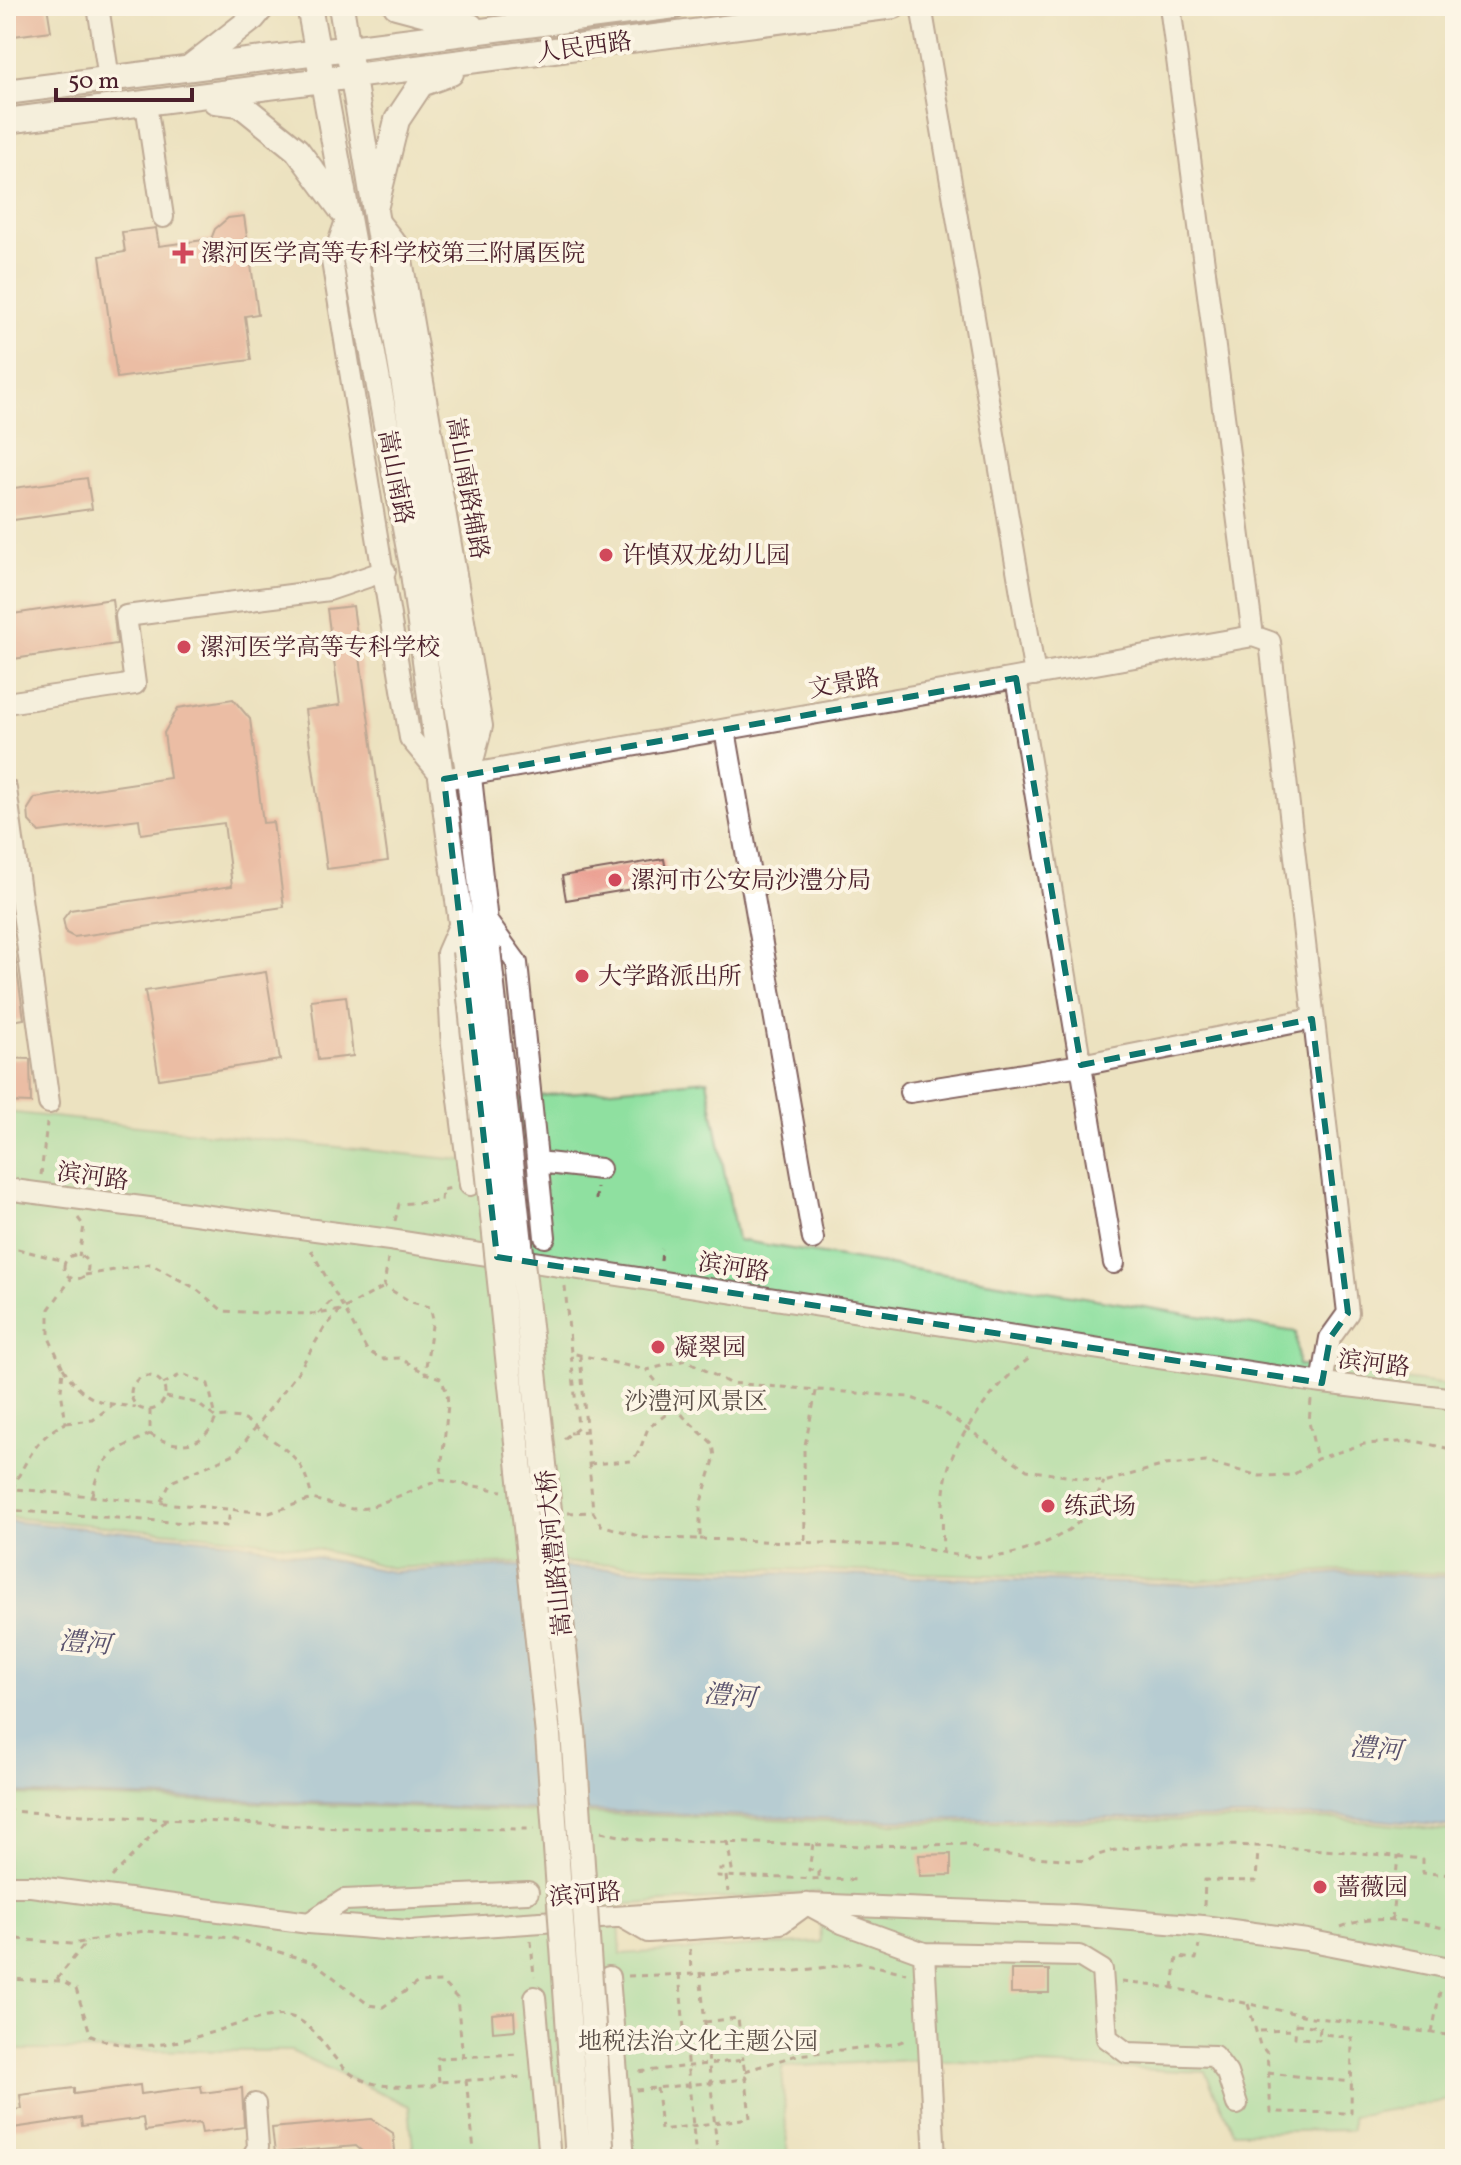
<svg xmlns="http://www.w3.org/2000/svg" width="1461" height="2165" viewBox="0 0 1461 2165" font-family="Vollkorn,'Noto Serif SC',serif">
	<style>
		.green { fill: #8fe0a0; stroke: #6c8066; stroke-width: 2; fill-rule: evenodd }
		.water { fill: #76b2e8; stroke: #60688a; stroke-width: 2 }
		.building { fill: #e89184 }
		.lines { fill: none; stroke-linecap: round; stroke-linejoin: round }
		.minor-casing { stroke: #83635f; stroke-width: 24 }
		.major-casing { stroke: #83635f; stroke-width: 28 }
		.path { stroke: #83635f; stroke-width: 3; stroke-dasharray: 6 6; stroke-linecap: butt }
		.minor { stroke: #fff; stroke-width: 20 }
		.major { stroke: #fff; stroke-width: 24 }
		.major-bridge-casing { stroke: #83635f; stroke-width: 28; stroke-linecap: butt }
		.major-bridge { stroke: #fff; stroke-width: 24 }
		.marked { fill: none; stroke: #0f766e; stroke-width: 6; stroke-dasharray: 16 10; stroke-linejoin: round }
		.poi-dot { fill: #d1495b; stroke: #fcf5e5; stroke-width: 3 }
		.labels { text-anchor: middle; stroke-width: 8; stroke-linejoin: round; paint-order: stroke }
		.street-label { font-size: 24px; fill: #4a1f2b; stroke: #fcf5e5 }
		.poi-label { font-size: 24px; fill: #4a1f2b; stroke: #fcf5e5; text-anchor: start }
		.park-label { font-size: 24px; fill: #5b4f48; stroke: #fcf5e5 }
		.water-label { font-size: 26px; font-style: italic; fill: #59526d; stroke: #fcf5e5 }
	</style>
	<rect width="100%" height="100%" fill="#fcf5e5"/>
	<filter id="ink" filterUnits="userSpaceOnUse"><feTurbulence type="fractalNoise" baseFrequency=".0125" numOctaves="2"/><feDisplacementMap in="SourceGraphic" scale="16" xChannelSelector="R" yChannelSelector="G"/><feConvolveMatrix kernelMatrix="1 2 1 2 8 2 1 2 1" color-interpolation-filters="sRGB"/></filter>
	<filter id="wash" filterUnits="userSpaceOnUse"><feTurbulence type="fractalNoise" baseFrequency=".006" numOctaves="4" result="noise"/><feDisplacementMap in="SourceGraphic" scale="32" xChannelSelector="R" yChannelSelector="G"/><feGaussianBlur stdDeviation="1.8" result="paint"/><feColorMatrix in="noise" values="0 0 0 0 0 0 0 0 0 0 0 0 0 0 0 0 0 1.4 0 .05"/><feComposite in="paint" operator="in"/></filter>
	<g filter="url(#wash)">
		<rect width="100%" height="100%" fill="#ece2c0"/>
		<path class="green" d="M707 1080 737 1240 1296 1332 1298 1365 1455 1386V1574L1338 1570 1197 1581 545 1562 391 1568 318 1549 238 1538 6 1517V1112L527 1167 516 1098Z
			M6 1795 892 1823 1336 1819 1455 1831V2099L1352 2116V2130L1234 2132 1205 2072 912 2060 782 2067 788 2159H619L612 2077 554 2082 561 2159H414L409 2106 291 2051 13 2050 12 2021H6ZM819 1892 821 1942 621 1954 618 1905Z"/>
		<path class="water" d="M6 1521 236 1542 392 1572 511 1566 1195 1585 1340 1573 1455 1577V1827L1337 1816 885 1820 6 1793Z"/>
		<g id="blocks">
			<path class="building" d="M26 6H47L51 31 6 37V9Z
				M244 216 258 314 245 316 251 360 117 378 100 256 125 252 122 232 156 228 159 246 211 239 215 229 228 218Z
				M87 478 92 509 6 521V489Z
				M112 599 117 644 6 660V615Z
				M353 606 388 861 327 869 305 710 340 705 327 609Z
				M233 699 250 719 263 823 273 822 284 907 74 937 66 933 63 919 70 910 232 886 224 823 141 834 139 819 39 832 29 821 28 809 35 798 170 778 164 733 178 708Z
				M664 859 668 883 566 900 562 876Z
				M14 949 24 1019 6 1022V950Z
				M266 972 280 1060 159 1079 145 991Z
				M346 996 353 1056 318 1060 311 1000Z
				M6 1058 30 1059 31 1103 6 1102Z
				M951 1854V1875L920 1876 919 1855Z
				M1011 1970H1049V1993H1011Z
				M514 2012 515 2030 493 2032 492 2014Z
				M140 2085 141 2094 201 2086 202 2093 242 2088 244 2127 202 2133 200 2123 145 2131 143 2118 82 2126 81 2118 6 2129V2111L22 2109 20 2095 74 2088V2094Z
				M372 2119 393 2133 396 2159H371L356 2146 275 2153 272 2128Z"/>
		</g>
	</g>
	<g filter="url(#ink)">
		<use href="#blocks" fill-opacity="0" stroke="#83635f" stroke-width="2"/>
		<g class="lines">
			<g class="minor-casing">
				<path id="minor" d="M98 6 109 79
					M921 6 1035 675
					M1170 6 1253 636
					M146 104 163 217
					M347 218 332 261 410 738 444 779 1253 636
					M376 218 400 248 482 726 470 773
					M1253 636 1270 642 1348 1313 1330 1338 1322 1383
					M1016 678 1114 1263
					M6 703 135 684 126 616 329 590 385 571
					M725 730 813 1239
					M6 789 49 1103
					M485 919 517 963 545 1237
					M461 921 447 953 452 1046 470 1185
					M910 1092 1081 1065 1312 1019
					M538 1162 600 1169
					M6 1189 390 1240 1315 1382 1455 1399
					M6 1886H31L309 1923 409 1931 807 1904 1073 1915 1203 1926 1307 1940 1455 1969
					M622 1917 648 1932 781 1923 807 1904 842 1923 924 1953 935 2159
					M309 1923 344 1900 528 1892
					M924 1953 1079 1956 1102 1970 1107 2038 1127 2053 1214 2056 1227 2073 1237 2104
					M609 1977 624 2159
					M535 1997 550 2159
					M251 2159 258 2147 255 2104"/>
			</g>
			<g class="major-casing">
				<path id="major" d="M309 6 412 566 465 951
					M341 6 469 777 488 949
					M396 6 471 26
					M189 68 253 18 263 6
					M6 92 675 6
					M215 101 240 104 297 150 343 212
					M6 121 894 6
					M376 205 397 120 421 84 451 73"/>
			</g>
			<path class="path" d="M41 1175 47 1123
				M596 1200 597 1187
				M78 1218 84 1226 79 1256
				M395 1221 399 1204 441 1201 442 1190 452 1188
				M6 1235 13 1207
				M6 1246 64 1261
				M311 1250 367 1350 381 1359 400 1358 425 1373
				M64 1267a12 12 0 1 1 24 0a12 12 0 1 1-24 0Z
				M388 1259 384 1286 411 1302 430 1307 433 1319 425 1373 440 1378 447 1392 448 1405 440 1480
				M661 1261 662 1249
				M85 1275 150 1264 195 1288 223 1311 263 1313 318 1314 341 1310 384 1287
				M565 1286 571 1353 646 1370
				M318 1314 335 1297
				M580 1355 593 1511
				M63 1368C84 1401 98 1403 136 1407
				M131 1393a17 17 0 1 1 34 0a17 17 0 1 1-34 0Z
				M163 1384 182 1374 208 1384 216 1417
				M166 1397 197 1403 216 1418
				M1311 1400 1309 1422 1317 1459
				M150 1410V1434C175 1450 204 1449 216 1418 249 1414 247 1423 271 1439 298 1458 304 1465 312 1498
				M66 1423 93 1420 112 1405
				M570 1433 586 1431
				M564 1439 578 1427 571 1353
				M589 1464 631 1461 639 1452 648 1428 676 1407
				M6 1488 269 1513 312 1499 352 1509 368 1508 440 1480 502 1491
				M12 1489C26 1462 37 1435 66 1423L61 1391 63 1368 49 1338V1309L71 1279
				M92 1495C101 1454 114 1451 150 1434
				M161 1501 171 1482 236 1453 298 1372 324 1328 341 1310
				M6 1510 228 1526 230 1510
				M568 1513 593 1512 601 1525 645 1538 700 1539V1505L715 1457 713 1444 684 1417 647 1370 686 1360 729 1383 909 1397 936 1407 1027 1470 1104 1482 1165 1465 1206 1462 1260 1476 1293 1475 1317 1459 1364 1444 1415 1441 1455 1450
				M700 1539 914 1546C938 1552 964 1558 989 1557 1021 1556 1070 1537 1090 1510 1096 1502 1099 1491 1104 1482
				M805 1540 804 1450 817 1387
				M943 1553C942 1524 941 1488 951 1460 964 1426 1001 1378 1030 1358
				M6 1811 339 1828 534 1829
				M601 1832 639 1840 868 1846 969 1844 983 1853 1088 1861C1123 1829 1368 1853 1423 1859V1873L1455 1875
				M727 1841 732 1869H718V1876L859 1880
				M813 1844 809 1870 819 1871V1879
				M726 1876 728 1892
				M112 1877 167 1819
				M1204 1906 1205 1880 1256 1881 1258 1850
				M1392 1919 1398 1856
				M1341 1927C1379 1912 1416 1923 1455 1930
				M6 1938 72 1944 144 1931 233 1938 315 1963 369 2005 383 2007 417 1983 442 1982 457 1998 463 2057
				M531 1941 534 1977
				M690 1949 691 1973
				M700 1972 718 2159
				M679 1974 696 2159
				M628 1976 795 1971 862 1963 906 1973
				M6 1979 61 1981 76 1989 91 2036C142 2057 190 2039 239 2024 254 2020 271 2014 287 2016 315 2020 329 2058 350 2073 373 2090 405 2086 432 2086L439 2082 525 2077
				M57 1979 87 1941
				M1122 1982 1173 1988 1312 2017 1455 2036
				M1173 1988 1177 1957 1196 1959 1199 1945
				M1248 2004 1260 2045 1267 2053 1271 2112 1351 2113 1352 2038 1318 2033
				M705 2022 738 2018 743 2060
				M1296 2024 1320 2027 1319 2040 1295 2037Z
				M1260 2031 1296 2030
				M1432 2033 1441 1986
				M745 2071 797 2055 894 2044 909 2039
				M1268 2073 1352 2082
				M466 2080 475 2159
				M439 2082 437 2058 520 2054
				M657 2088 661 2130 750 2118 746 2079
				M636 2090 746 2079 743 2060 637 2072"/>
			<use href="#minor" class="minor"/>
			<use href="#major" class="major"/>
			<g class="major-bridge-casing">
				<path id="major-bridge" d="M488 949 573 1731 602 2159
					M465 951 548 1735 578 2159"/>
			</g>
			<use href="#major-bridge" class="major-bridge"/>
		</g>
	</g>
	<path d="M0 0H1461V2165H0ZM1016 678 1081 1065 1312 1019 1348 1313 1330 1338 1322 1383 497 1257 444 779Z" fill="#ece2c0" fill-opacity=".55" fill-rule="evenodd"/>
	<path class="marked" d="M1016 678 1081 1065 1312 1019 1348 1313 1330 1338 1322 1383 497 1257 444 779Z"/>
	<g class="poi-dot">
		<path d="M179 241h8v8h8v8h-8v8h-8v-8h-8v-8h8z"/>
		<circle cx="606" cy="555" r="8"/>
		<circle cx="184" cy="647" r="8"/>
		<circle cx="615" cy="880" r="8"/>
		<circle cx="582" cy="976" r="8"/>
		<circle cx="658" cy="1347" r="8"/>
		<circle cx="1048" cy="1506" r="8"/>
		<circle cx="1320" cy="1887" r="8"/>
	</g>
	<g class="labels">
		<g class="street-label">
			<text transform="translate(584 47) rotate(-8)" y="8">人民西路</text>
			<text transform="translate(396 477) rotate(79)" y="8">嵩山南路</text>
			<text transform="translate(468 488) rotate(80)" y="8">嵩山南路辅路</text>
			<text transform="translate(844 683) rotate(-10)" y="8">文景路</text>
			<text transform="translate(93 1176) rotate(8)" y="8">滨河路</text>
			<text transform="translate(734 1267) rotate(9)" y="8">滨河路</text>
			<text transform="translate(1374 1363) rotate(7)" y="8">滨河路</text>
			<text transform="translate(554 1553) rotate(-96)" y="8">嵩山路澧河大桥</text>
			<text transform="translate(585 1894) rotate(-5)" y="8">滨河路</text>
		</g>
		<g class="poi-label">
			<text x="201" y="261">漯河医学高等专科学校第三附属医院</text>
			<text x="622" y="563">许慎双龙幼儿园</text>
			<text x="200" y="655">漯河医学高等专科学校</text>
			<text x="631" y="888">漯河市公安局沙澧分局</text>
			<text x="598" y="984">大学路派出所</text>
			<text x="674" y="1355">凝翠园</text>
			<text x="1064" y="1514">练武场</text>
			<text x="1336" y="1895">蔷薇园</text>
		</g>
		<g class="park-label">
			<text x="696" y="1409">沙澧河风景区</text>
			<text x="698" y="2049">地税法治文化主题公园</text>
		</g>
		<g class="water-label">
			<text transform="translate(85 1642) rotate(5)" y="9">澧河</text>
			<text transform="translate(730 1695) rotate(5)" y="9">澧河</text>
			<text transform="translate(1376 1748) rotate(5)" y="9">澧河</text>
		</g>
	</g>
	<rect width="1461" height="2165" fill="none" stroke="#fcf5e5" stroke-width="32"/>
	<path d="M56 88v12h136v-12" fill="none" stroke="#4a1f2b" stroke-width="4"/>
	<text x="68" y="88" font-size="24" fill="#4a1f2b" stroke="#fcf5e5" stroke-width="6" paint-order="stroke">50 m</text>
</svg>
